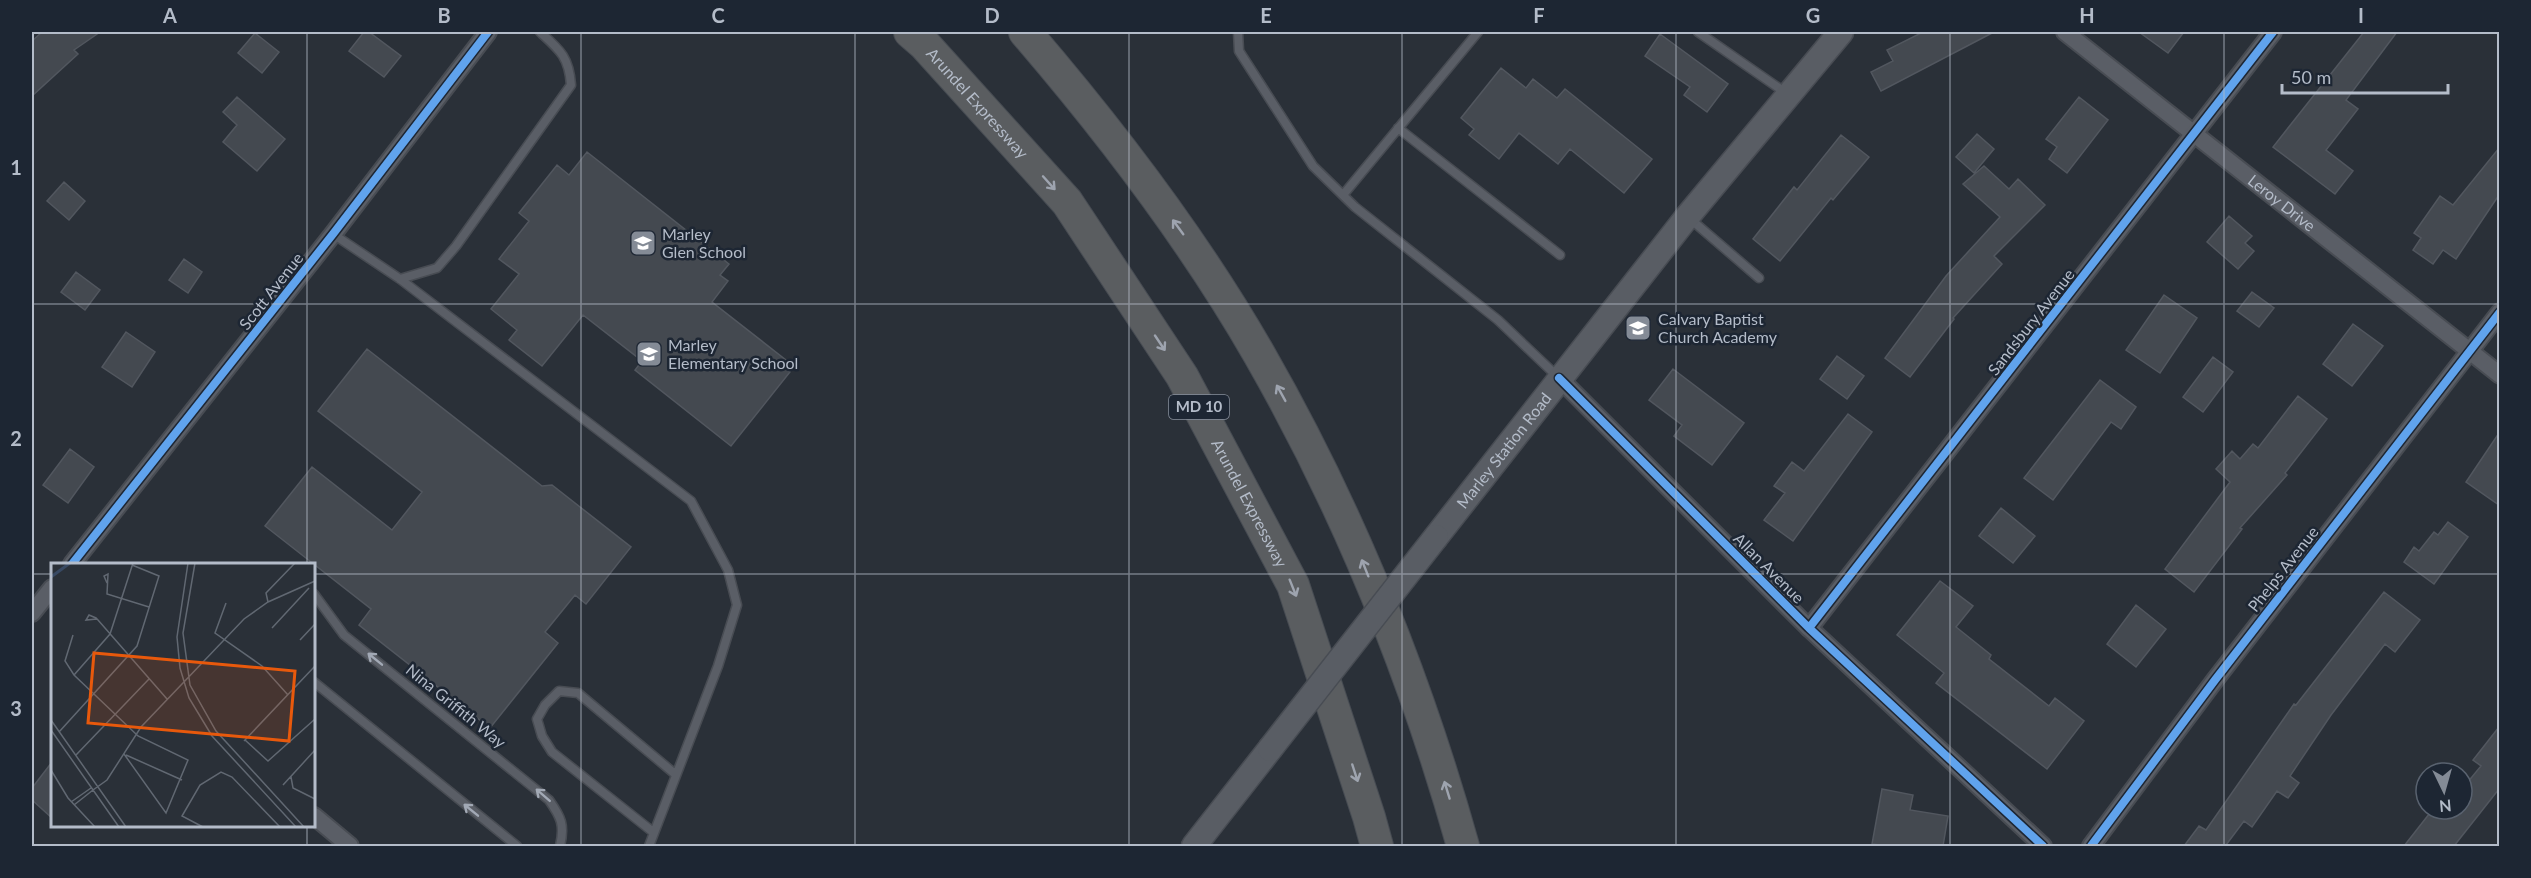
<svg xmlns="http://www.w3.org/2000/svg" width="2531" height="878" viewBox="0 0 2531 878" font-family="Lato,sans-serif">
	<style>
		.building { fill: #444950; stroke: #52575f; stroke-width: 1.5 }
		.lines { fill: none; stroke-linecap: round; stroke-linejoin: round }
		.service-casing { stroke: #484c53; stroke-width: 11 }
		.minor-casing { stroke: #484c53; stroke-width: 20 }
		.secondary-casing { stroke: #484c53; stroke-width: 27 }
		.motorway-casing { stroke: #474c53; stroke-width: 34 }
		.service { stroke: #5a5e66; stroke-width: 8 }
		.minor { stroke: #5a5e66; stroke-width: 16 }
		.secondary { stroke: #595d64; stroke-width: 24 }
		.motorway { stroke: #5a5d60; stroke-width: 32 }
		.secondary-bridge-casing { stroke: #484c53; stroke-width: 27; stroke-linecap: butt }
		.secondary-bridge { stroke: #595d64; stroke-width: 24 }
		.cycleway-casing { stroke: #1d2633; stroke-width: 11 }
		.cycleway { stroke: #60a3ed; stroke-width: 8 }
		.oneway { stroke: #9ea4af }
		.oneway2 { stroke: #a2a9b5 }
		.grid { fill: none; stroke: #b4bcc9; stroke-width: 1.5; stroke-opacity: 0.55 }
		.labels { text-anchor: middle; stroke-width: 5; stroke-linejoin: round; paint-order: stroke }
		.shield { fill: #1d2633; stroke: #878f9c; stroke-width: 1.5 }
		.shield-label { font-size: 15px; font-weight: bold; fill: #b4bcc9 }
		.street-label { font-size: 16px; fill: #b4bcc9; stroke: #1d2633 }
		.poi-label { font-size: 16px; fill: #b4bcc9; stroke: #1d2633; text-anchor: start }
		.inset-river { fill: none; stroke: #384963; stroke-width: 3 }
		.inset-road { fill: none; stroke: #616872; stroke-width: 1.5 }
		.view { fill: #e8590c; fill-opacity: 0.15; stroke: #e8590c; stroke-width: 3 }
		.inset-edge { fill: none; stroke: #b4bcc9; stroke-width: 3 }
		.neatline { fill: none; stroke: #b4bcc9; stroke-width: 2 }
		.grid-label { font-size: 20px; text-anchor: middle; font-weight: bold; fill: #b4bcc9 }
	</style>
	<rect width="100%" height="100%" fill="#2a3038"/>
	<path class="building" d="M42 32H100L74 50 78 54 32 96V41Z
		M364 32H369L401 56 384 77 349 51Z
		M1923 32H1994L1881 91 1871 72 1893 61 1887 50Z
		M2139 32H2184L2168 53Z
		M2364 32H2397L2346 100 2358 109 2326 150 2353 171 2335 194 2273 147Z
		M255 33 279 52 262 73 238 53Z
		M1660 34 1728 84 1707 112 1684 95 1690 87 1645 56Z
		M1501 68 1526 88 1533 79 1557 98 1565 89 1652 159 1624 193 1570 149 1558 164 1519 133 1499 159 1469 135 1474 129 1461 118Z
		M237 97 285 139 257 171 223 142 237 125 223 112Z
		M2079 97 2108 120 2067 173 2049 159 2057 147 2046 139Z
		M1977 134 1994 149 1974 173 1956 157Z
		M1841 135 1869 157 1833 200 1831 198 1780 261 1753 239 1794 187 1797 190Z
		M2499 148V195L2456 259 2443 250 2433 264 2413 250 2421 238 2414 233 2440 196 2453 205Z
		M587 152 729 264 720 275 728 281 712 302 786 360 781 365 790 372 731 446 635 370 642 361 583 315 542 366 509 340 517 330 491 309 519 274 499 259 529 221 519 213 557 165 569 175Z
		M1984 166 2009 189 2018 179 2045 205 1994 256 2002 264 1953 318 1954 319 1910 377 1885 358 1946 276 2000 217 1963 184Z
		M64 182 85 201 69 220 47 201Z
		M2229 216 2252 236 2245 243 2254 251 2238 269 2207 242Z
		M184 259 202 272 188 293 169 280Z
		M76 272 100 290 85 310 61 292Z
		M2252 292 2274 308 2259 327 2237 311Z
		M2164 295 2197 318 2160 373 2126 350Z
		M2353 324 2383 346 2352 386 2323 364Z
		M126 332 155 352 132 387 102 367Z
		M367 349 542 486 552 485 631 547 586 604 575 595 545 632 558 643 490 728 359 625 371 609 265 526 312 467 392 530 422 492 318 411Z
		M1837 356 1864 376 1847 399 1820 379Z
		M2213 357 2233 372 2203 412 2183 397Z
		M1673 369 1744 423 1712 465 1674 436 1682 425 1649 400Z
		M2100 380 2136 407 2121 429 2111 422 2053 500 2024 478Z
		M2298 396 2327 419 2285 473 2287 475 2240 528 2242 529 2194 592 2165 569 2230 482 2216 469 2232 451 2240 459 2253 444 2258 448Z
		M1848 414 1872 432 1793 541 1764 520 1785 493 1774 486 1792 462 1804 471Z
		M2499 433V505L2466 482Z
		M70 449 94 467 68 503 43 485Z
		M2001 508 2035 536 2013 563 1979 536Z
		M2448 522 2468 537 2434 584 2404 562 2414 547 2419 551 2434 532 2438 535Z
		M1940 581 1973 606 1956 627 1991 655 1989 659 2049 706 2055 698 2084 721 2047 769 1936 683 1944 673 1897 635Z
		M2384 592 2420 620 2395 652 2385 644 2331 715 2290 776 2299 783 2288 798 2277 791 2252 827 2244 821 2226 845 2228 846H2184L2199 826 2206 830 2294 704 2296 705Z
		M2136 605 2166 629 2136 667 2107 644Z
		M2499 727V789L2454 846H2404L2433 809H2462V789L2481 766 2473 760Z
		M52 762V818L32 800V788Z
		M1882 789 1913 795 1910 810 1948 816 1943 846H1888L1872 844Z"/>
	<g class="lines">
		<g class="service-casing">
			<path id="service" d="M1238 32 1239 51 1313 166 1355 207 1498 320 1559 378
				M1698 32 1786 93
				M1398 128 1560 255
				M1343 195 1478 32
				M1688 217 1759 278
				M333 234 400 279 691 501 728 570 737 605 718 666 649 846
				M400 279 437 268 456 246 571 85C569 57 560 50 540 32
				M314 594 344 635 549 800C561 817 565 825 560 846
				M314 682 517 846
				M653 832 552 752 542 736 537 719 545 705 559 691 578 693 675 774"/>
		</g>
		<g class="minor-casing">
			<g id="minor">
				<path id="s1" d="M2065 32 2500 375"/>
				<path d="M1559 378 1809 628 2043 846"/>
				<path d="M72 564 333 234 488 32"/>
				<path d="M32 613 52 588"/>
				<path d="M1809 628 2273 32"/>
				<path d="M314 816 350 846"/>
				<path d="M2091 846 2215 680 2500 312"/>
			</g>
		</g>
		<g class="secondary-casing">
			<g id="secondary">
				<path id="s2" d="M1436 537 1687 217 1841 32"/>
				<path d="M1194 846 1270 749"/>
			</g>
		</g>
		<g class="motorway-casing">
			<g id="motorway">
				<path id="s3" d="M910 32 925 45 1067 202 1182 376 1293 585 1369 817 1377 846"/>
				<path d="M1025 32C1111 132 1193 239 1259 354 1348 509 1415 675 1463 846"/>
			</g>
		</g>
		<use href="#service" class="service"/>
		<use href="#minor" class="minor"/>
		<use href="#secondary" class="secondary"/>
		<use href="#motorway" class="motorway"/>
		<g class="secondary-bridge-casing">
			<path id="secondary-bridge" d="M1270 749 1436 537"/>
		</g>
		<use href="#secondary-bridge" class="secondary-bridge"/>
		<g class="cycleway-casing">
			<path id="cycleway" d="M1559 378 1809 628 2043 846
				M72 564 333 234 488 32
				M1809 628 2273 32
				M2091 846 2215 680 2500 312"/>
		</g>
		<use href="#cycleway" class="cycleway"/>
	</g>
	<defs><path id="oneway-shaft" d="M-6 0H5M1.5-3L5.5 0L1.5 3" fill="none" stroke-width="1.6" stroke-linecap="round" stroke-linejoin="round" transform="scale(1.5)"/></defs>
	<g class="oneway">
		<use href="#oneway-shaft" transform="translate(1049 183) rotate(48)"/>
		<use href="#oneway-shaft" transform="translate(1178 227) rotate(-126)"/>
		<use href="#oneway-shaft" transform="translate(1160 343) rotate(56)"/>
		<use href="#oneway-shaft" transform="translate(1281 393) rotate(-119)"/>
		<use href="#oneway-shaft" transform="translate(1365 568) rotate(-112)"/>
		<use href="#oneway-shaft" transform="translate(1293 588) rotate(68)"/>
		<use href="#oneway-shaft" transform="translate(1355 773) rotate(72)"/>
		<use href="#oneway-shaft" transform="translate(1447 790) rotate(-107)"/>
	</g>
	<g class="oneway2">
		<use href="#oneway-shaft" transform="translate(375 659) rotate(-141)"/>
		<use href="#oneway-shaft" transform="translate(543 795) rotate(-139)"/>
		<use href="#oneway-shaft" transform="translate(471 810) rotate(-141)"/>
	</g>
	<path class="grid" d="M307 32V564M581 32V846M855 32V846M1129 32V846M1402 32V846M1676 32V846M1950 32V846M2224 32V846M32 304H2500M32 574H52M314 574H2500M307 826V846"/>
	<defs>
		<g id="school-square" transform="scale(1.35)"><rect x="-9" y="-9" width="18" height="18" rx="4" fill="#848b96" stroke="#1d2633"/><path d="M0-5L7-2L0 1L-7-2ZM-4 1L0 2.5L4 1V4Q0 6-4 4Z" fill="#fff"/></g>
	</defs>
	<g fill-rule="evenodd">
		<use href="#school-square" x="643" y="243"/>
		<use href="#school-square" x="1638" y="328"/>
		<use href="#school-square" x="649" y="354"/>
	</g>
	<g class="labels">
		<rect class="shield" x="1169" y="395" width="60" height="24" rx="4.5"/>
		<g class="shield-label">
			<text x="1199" y="412">MD 10</text>
		</g>
		<g class="street-label">
			<text dy="6" stroke="none"><textPath href="#s3" startOffset="98">Arundel Expressway</textPath></text>
			<text dy="6" stroke="none"><textPath href="#s1" startOffset="276">Leroy Drive</textPath></text>
			<text transform="translate(271 291) rotate(-52)" y="6">Scott Avenue</text>
			<text transform="translate(2031 322) rotate(-52)" y="6">Sandsbury Avenue</text>
			<text dy="6" stroke="none"><textPath href="#s2" startOffset="110">Marley Station Road</textPath></text>
			<text dy="6" stroke="none"><textPath href="#s3" startOffset="584">Arundel Expressway</textPath></text>
			<text transform="translate(1769 568) rotate(45)" y="6">Allan Avenue</text>
			<text transform="translate(2283 569) rotate(-52)" y="6">Phelps Avenue</text>
			<text transform="translate(456 706) rotate(39)" y="6">Nina Griffith Way</text>
		</g>
		<g class="poi-label">
			<text x="662" y="240">Marley<tspan x="662" dy="18">Glen School</tspan></text>
			<text x="1658" y="325">Calvary Baptist<tspan x="1658" dy="18">Church Academy</tspan></text>
			<text x="668" y="351">Marley<tspan x="668" dy="18">Elementary School</tspan></text>
		</g>
	</g>
	<g transform="translate(51 563)">
		<rect width="264" height="264" fill="#2a3038"/>
		<path class="inset-river" d="M0 14 19 0"/>
		<path class="inset-road" d="M137 0 126 74 129 105 138 135 161 173 245 264M144 0 132 70 139 122 165 168 253 264M56 20 53 13 57 11 56 31 98 44M217 39 215 30 244 0M175 40 164 70 211 103 237 132M46 56 35 57 38 52 45 55 47 57 116 136M221 65 258 25M22 72 14 98 23 112 87 173 137 197 115 250 73 191M249 77 264 61M23 112 59 71 82 0M0 157 75 264M0 167 68 264M8 169 86 83 108 13 81 2M194 177 217 198 264 156M193 178 264 103M25 192 98 116M75 192 131 217M0 207 17 235 44 264M240 214 242 225 264 236M232 222 264 187M42 227 56 217 90 164 193 56 217 39 264 18M20 239 40 225M23 242 42 227M152 264 131 253 149 222 170 209 181 214 229 264"/>
		<path class="view" d="M43 90 244 108 238 178 37 160Z"/>
		<rect width="264" height="264" class="inset-edge"/>
	</g>
	<rect width="2531" height="878" fill="none" stroke="#1d2633" stroke-width="66"/>
	<g transform="translate(2444 791) rotate(175)"><circle r="28" fill="#1d2633" stroke="#59626f" stroke-width="1.5"/>
	<path d="M0-4.5L10 22L0 15L-10 22Z" fill="#848b96"/>
	<text y="-9" font-size="16" font-weight="bold" text-anchor="middle" fill="#b4bcc9">N</text>
	</g>
	<path d="M2282 84v9h166v-9" fill="none" stroke="#b4bcc9" stroke-width="3"/>
	<text x="2291" y="84" font-size="18" fill="#b4bcc9" stroke="#1d2633" stroke-width="4.5" paint-order="stroke">50 m</text>
	<rect x="33" y="33" width="2465" height="812" class="neatline"/>
	<g class="grid-label">
		<text x="170" y="23">A</text>
		<text x="444" y="23">B</text>
		<text x="718" y="23">C</text>
		<text x="992" y="23">D</text>
		<text x="1266" y="23">E</text>
		<text x="1539" y="23">F</text>
		<text x="1813" y="23">G</text>
		<text x="2087" y="23">H</text>
		<text x="2361" y="23">I</text>
		<text x="16" y="175">1</text>
		<text x="16" y="446">2</text>
		<text x="16" y="716">3</text>
	</g>
</svg>
